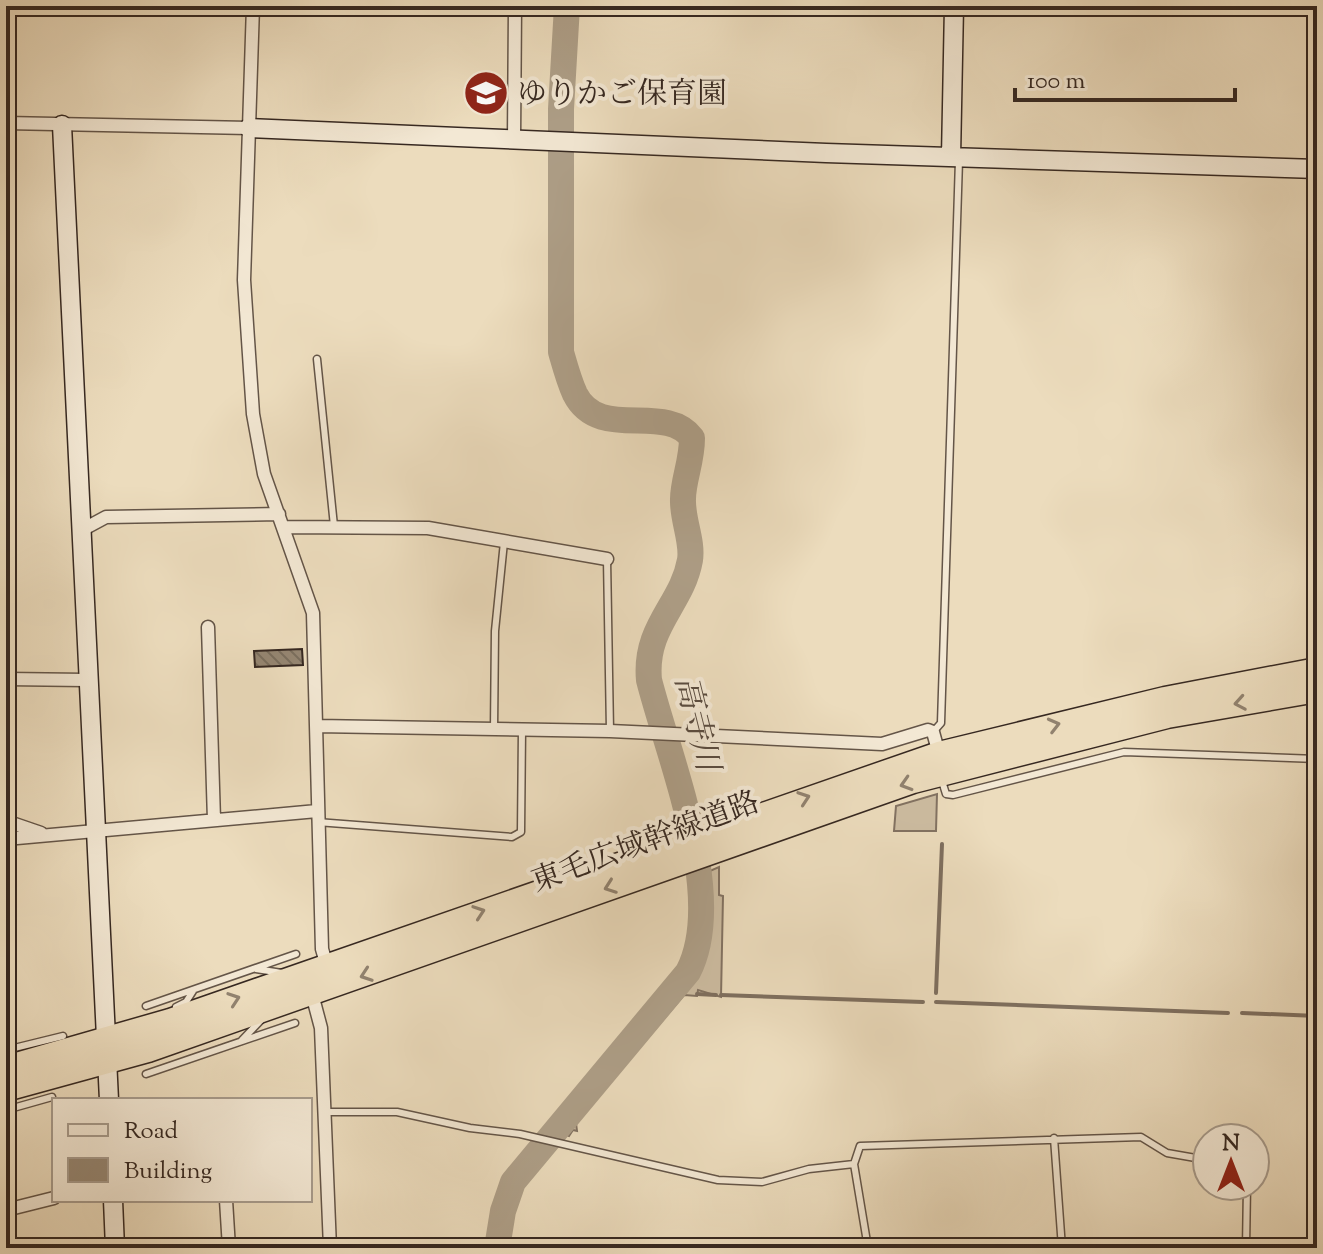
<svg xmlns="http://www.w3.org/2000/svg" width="1323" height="1254" viewBox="0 0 1323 1254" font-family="'Sorts Mill Goudy','Noto Serif JP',serif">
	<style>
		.green { fill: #cdbda2; stroke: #827262; stroke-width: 2 }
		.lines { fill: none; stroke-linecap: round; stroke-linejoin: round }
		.stream { stroke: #7e6f5f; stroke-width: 4 }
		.river { stroke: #ae9f88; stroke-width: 26 }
		.building { fill: url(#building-back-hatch); stroke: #362821; stroke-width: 2 }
		.lane-casing { stroke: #645548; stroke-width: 9 }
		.street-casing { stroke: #645548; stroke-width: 15 }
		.secondary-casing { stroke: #362821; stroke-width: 21 }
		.highway-casing { stroke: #362821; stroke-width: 27 }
		.lane { stroke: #f3e8d4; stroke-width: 6 }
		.street { stroke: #f3e8d4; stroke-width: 12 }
		.secondary { stroke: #f3e8d4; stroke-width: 18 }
		.highway { stroke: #ecdcbd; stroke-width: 24 }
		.oneway { stroke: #91826f }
		.labels { text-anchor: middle; stroke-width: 8; stroke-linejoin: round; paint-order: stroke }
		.poi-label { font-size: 30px; fill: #362821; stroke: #f3e8d4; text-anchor: start }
		.street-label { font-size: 30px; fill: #362821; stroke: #f3e8d4 }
		.water-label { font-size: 32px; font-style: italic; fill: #5a4c40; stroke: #f3e8d4 }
	</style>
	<defs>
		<pattern id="building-back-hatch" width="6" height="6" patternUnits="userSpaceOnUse" patternTransform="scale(2)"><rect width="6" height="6" fill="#958672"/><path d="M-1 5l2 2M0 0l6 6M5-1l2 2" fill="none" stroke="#7a6e5d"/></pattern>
	</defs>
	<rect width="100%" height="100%" fill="#ecdcbd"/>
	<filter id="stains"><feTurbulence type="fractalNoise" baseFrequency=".0025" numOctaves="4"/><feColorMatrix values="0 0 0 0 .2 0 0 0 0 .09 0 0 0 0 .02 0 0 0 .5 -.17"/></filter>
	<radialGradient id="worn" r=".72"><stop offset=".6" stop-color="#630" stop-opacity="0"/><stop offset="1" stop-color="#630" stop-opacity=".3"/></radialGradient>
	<path class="green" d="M937 794 936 831H894L896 806Z
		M719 867V895L723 896 721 997 698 990 697 996 684 995 576 1123 577 1131 573 1130 569 1136 562 1133 696 970C710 942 712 903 705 873Z"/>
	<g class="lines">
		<path class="stream" d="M936 993 942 844
			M697 994 716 995
			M721 995 923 1002
			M936 1002 1228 1013
			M1242 1013 1317 1016"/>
		<path class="river" d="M497 1248 503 1211 513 1182 688 972C727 897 669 759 649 680 644 626 682 605 690 560 693 541 682 519 683 499 683 480 692 462 692 438 665 402 599 442 575 394 569 381 565 366 561 352V109L567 6"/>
	</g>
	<path class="building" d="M302 649 303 665 255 667 254 651Z"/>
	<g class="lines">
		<g class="lane-casing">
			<path id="lane" d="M317 359 334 526
				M607 559 610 731
				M494 729 495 631 504 542
				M933 732 941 723 959 160
				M942 781 946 794 953 795 1124 752 1317 759
				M317 822 512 837 521 832 522 730
				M256 969 282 973
				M146 1006 296 954
				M176 1007 186 1002 193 991
				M242 1040 264 1017
				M6 1050 63 1036
				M146 1074 295 1023
				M6 1110 52 1097
				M323 1112H397L470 1128 520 1134 718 1180 762 1182 809 1169 854 1164
				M1054 1138 1062 1248
				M868 1248 854 1164 860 1146 1141 1137 1167 1153 1207 1160
				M1246 1248 1247 1186"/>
		</g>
		<g class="street-casing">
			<path id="street" d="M108 6H149
				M253 6 244 280 253 414 264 474 313 613 322 949 327 966
				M6 123 249 128
				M514 139 515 6
				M284 527 428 528 607 559
				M80 531 106 517 279 514
				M208 627 214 820
				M6 679 86 680
				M317 726 610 731 882 744 928 730 933 732 939 754
				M6 821 41 833
				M6 839 317 811
				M312 994 321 1028 330 1248
				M226 1200 229 1248
				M6 1210 54 1198"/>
		</g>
		<g class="secondary-casing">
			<path id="secondary" d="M62 125 109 1100
				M249 128 826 153 1317 169
				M951 157 954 6
				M113 1200 115 1248"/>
		</g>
		<g class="highway-casing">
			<path id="highway" d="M6 1068 170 1021 939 754 1165 699 1317 670
				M6 1089 148 1050 913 781 1167 716 1317 690"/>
		</g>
		<use href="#lane" class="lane"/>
		<use href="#street" class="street"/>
		<use href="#secondary" class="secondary"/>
		<use href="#highway" class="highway"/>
	</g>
	<defs><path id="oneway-chevron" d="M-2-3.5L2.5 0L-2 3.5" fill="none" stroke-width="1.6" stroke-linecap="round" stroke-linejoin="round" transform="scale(2)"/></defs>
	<g class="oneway">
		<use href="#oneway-chevron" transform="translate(1240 703) rotate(170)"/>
		<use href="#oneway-chevron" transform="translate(1054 725) rotate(-14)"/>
		<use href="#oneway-chevron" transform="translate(906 784) rotate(163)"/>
		<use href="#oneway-chevron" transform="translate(804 798) rotate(-19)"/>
		<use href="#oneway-chevron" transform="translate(610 887) rotate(160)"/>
		<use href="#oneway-chevron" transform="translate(479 912) rotate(-19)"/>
		<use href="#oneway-chevron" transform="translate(366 975) rotate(161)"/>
		<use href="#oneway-chevron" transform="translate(234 999) rotate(-19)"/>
	</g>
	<defs>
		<g id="school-disc" transform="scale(2.3)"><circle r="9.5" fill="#8f2418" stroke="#f3e8d4"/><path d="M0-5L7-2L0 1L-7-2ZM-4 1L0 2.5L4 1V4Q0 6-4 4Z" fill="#fff"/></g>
	</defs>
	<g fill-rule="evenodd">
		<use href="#school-disc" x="486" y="93"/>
	</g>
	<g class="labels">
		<g class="poi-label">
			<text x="517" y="103">ゆりかご保育園</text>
		</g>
		<g class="street-label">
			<text transform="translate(645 841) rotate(-20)" y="10">東毛広域幹線道路</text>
		</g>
		<g class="water-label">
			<text transform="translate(698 723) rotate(76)" y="11">高寺川</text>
		</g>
	</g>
	<rect width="1323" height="1254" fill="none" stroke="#ecdcbd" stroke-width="32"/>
	<rect x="8" y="8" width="1307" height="1238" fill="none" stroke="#362821" stroke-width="4"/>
	<rect x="16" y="16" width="1291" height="1222" fill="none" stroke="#362821" stroke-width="2"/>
	<rect x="52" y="1098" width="260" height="104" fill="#f3e8d4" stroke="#a79b8c" stroke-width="2"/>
	<rect x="68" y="1124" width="40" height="12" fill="#f3e8d4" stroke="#a79b8c" stroke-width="2"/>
	<text x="124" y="1138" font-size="24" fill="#362821">Road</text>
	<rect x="68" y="1158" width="40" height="24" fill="#958672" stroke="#a79b8c" stroke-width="2"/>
	<text x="124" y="1178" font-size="24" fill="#362821">Building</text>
	<g transform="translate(1231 1162)"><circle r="38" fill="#f3e8d4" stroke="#a79b8c" stroke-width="2"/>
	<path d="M0-6L14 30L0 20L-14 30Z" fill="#8f2418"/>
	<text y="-12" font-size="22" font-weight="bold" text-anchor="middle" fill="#362821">N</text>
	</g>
	<path d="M1015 88v12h220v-12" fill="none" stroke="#362821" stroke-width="4"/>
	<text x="1027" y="88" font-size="24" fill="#362821" stroke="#f3e8d4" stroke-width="6" paint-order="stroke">100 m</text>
	<rect width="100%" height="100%" filter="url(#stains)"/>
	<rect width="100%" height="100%" fill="url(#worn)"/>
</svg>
